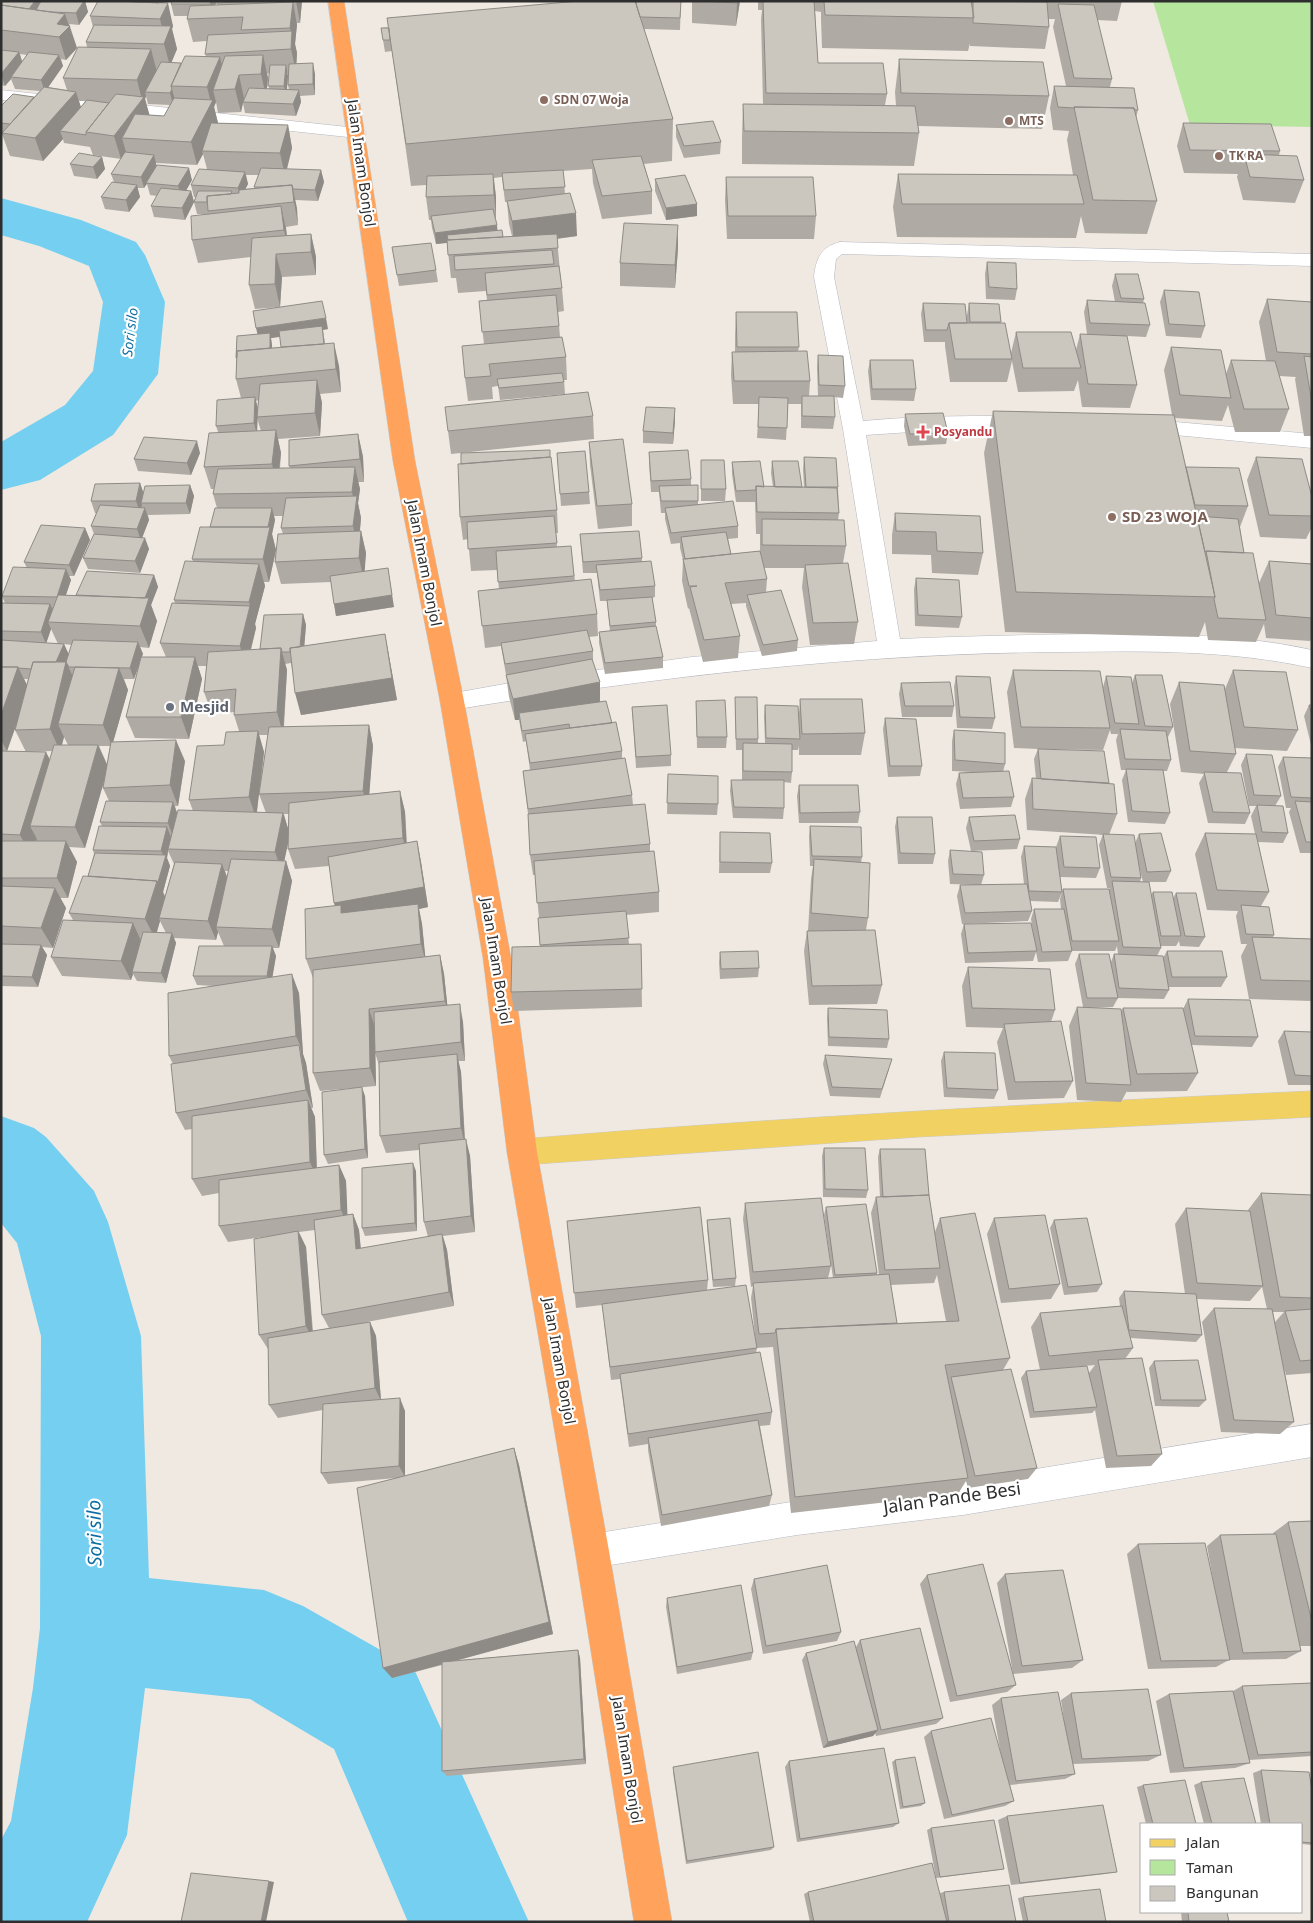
<svg xmlns="http://www.w3.org/2000/svg" width="1313" height="1923" viewBox="0 0 1313 1923" font-family="'Noto Sans',sans-serif">
	<style>
		.green { fill: #b6e59e }
		.lines { fill: none; stroke-linecap: round; stroke-linejoin: round }
		.river { fill: #75cff0; fill-rule: evenodd }
		.street-casing { stroke: #b4b7c1; stroke-width: 1 }
		.primary-casing { stroke: #c9c9c9; stroke-width: 1 }
		.highway-casing { stroke: #c9c9c9; stroke-width: 1 }
		.street { fill: #fff; fill-rule: evenodd }
		.primary { fill: #f2d163; fill-rule: evenodd }
		.highway { fill: #ffa35c; fill-rule: evenodd }
		.wall { fill: #afaba4; fill-rule: evenodd }
		.shaded-wall { fill: #8e8b86 }
		.building { fill: #cbc7bf; stroke: #8e8b86 }
		.education-dot { fill: #8d6e63; stroke: #fff; stroke-width: 2 }
		.health-dot { fill: #e0444e; stroke: #fff; stroke-width: 2 }
		.worship-dot { fill: #6b7280; stroke: #fff; stroke-width: 2 }
		.labels { text-anchor: middle; stroke-width: 4.5; stroke-linejoin: round; paint-order: stroke }
		.far-education-label { font-size: 12px; font-weight: bold; fill: #785e54; stroke: #fff; text-anchor: start }
		.far-health-label { font-size: 12px; font-weight: bold; fill: #be3a42; stroke: #fff; text-anchor: start }
		.far-water-label { font-size: 14px; font-style: italic; fill: #0d6fa3; stroke: #fff }
		.street-label { font-size: 15px; fill: #2e2e2e; stroke: #fff }
		.education-label { font-size: 15px; font-weight: bold; fill: #785e54; stroke: #fff; text-anchor: start }
		.worship-label { font-size: 15px; font-weight: bold; fill: #5b616d; stroke: #fff; text-anchor: start }
		.near-street-label { font-size: 18px; fill: #2e2e2e; stroke: #fff }
		.near-water-label { font-size: 19px; font-style: italic; fill: #0d6fa3; stroke: #fff }
	</style>
	<rect width="100%" height="100%" fill="#efe9e1"/>
	<path class="green" d="M1153 1H1312V127L1190 125Z"/>
	<g class="lines">
		<path class="river" d="M1 198 81 220 136 242 145 255 165 302 158 374 113 435 40 480 1 490V442L65 405 93 371 103 302 89 266 39 246 1 235Z
			M1 1116 34 1128 46 1137 94 1191 108 1222 141 1336 149 1578 264 1590 303 1606 414 1669 529 1922H408L334 1749 250 1699 145 1688 127 1835 87 1922H1V1840L11 1821 33 1688 40 1628 41 1336 17 1243 1 1223Z"/>
		<g class="street-casing">
			<path id="street" d="M1 90 357 128 363 129 366 133 363 137 357 138 1 100Z
				M840 242 1312 254V266L842 254 836 259 834 277 863 421C905 417 947 416 990 416 1005 416 1021 414 1036 418L1039 423 1036 428 1028 430H941L866 435 900 639C965 636 1029 635 1093 634 1167 634 1240 634 1312 650V668C1230 650 1148 651 1065 652 859 653 655 677 452 710L443 707 440 701 443 695 532 679 692 657 877 641 843 429 814 277C816 258 821 247 840 242Z
				M1141 419 1312 434V448L1133 431 1130 426 1133 421Z
				M1312 1424V1457L963 1515 797 1535 592 1568 580 1563 575 1551 580 1539 592 1534 797 1501 963 1481Z"/>
		</g>
		<g class="primary-casing">
			<path id="primary" d="M1312 1091V1117L917 1137 522 1165 512 1162 507 1152 512 1142 522 1139C785 1117 1048 1103 1312 1091Z"/>
		</g>
		<g class="highway-casing">
			<path id="highway" d="M328 1H344L415 461 464 701 511 958 537 1152 609 1551 672 1922H634L575 1551 507 1152 483 958 440 701 393 461Z"/>
		</g>
		<use href="#street" class="street"/>
		<use href="#primary" class="primary"/>
		<use href="#highway" class="highway"/>
	</g>
	<path class="wall" d="M1 1H85L88 12 79 25 69 24 70 26 77 48 66 60 61 59 63 66 48 87 67 90 63 78 87 47 86 42 93 27 90 16 98 1H216L215 5H217L216 1H302L300 23H297L295 44 297 53 296 64 315 74V95L300 96 301 102 296 116 245 113 243 103 241 112 218 113 216 102 214 107 218 123 288 125 292 148 287 169 321 170 324 182 318 201 295 200 298 225 286 227 287 236 311 234 316 257V275L282 277 280 307 255 309 249 285 251 257 198 263 192 240 207 214H197L194 202 196 197H194L191 185 207 169 203 154 197 165 156 163V165L192 180 186 190 191 191 194 202 185 220 154 217 151 206 157 196 150 195 147 184 144 188H137L140 197 129 212 105 209 101 197 114 182 111 174 121 159 93 155 90 147 64 143 63 139 43 161 10 156 2 134H1V106L34 97 40 91 15 89 11 79 5 86 1 85ZM164 2H172L171 4 174 16H188L187 19 193 42 207 41 205 54 206 56 181 63H171L177 49 172 29 173 26ZM20 54 27 55 22 62ZM269 73V89H267L268 78 267 74ZM287 73H289L288 85 289 90H287L288 76ZM146 96 148 104 170 105 164 116 149 115 145 99ZM79 101H85L81 107ZM246 175H259L254 188 245 189 248 184Z
		M681 1 680 30 644 29 673 119 672 161 644 164 652 191V214L602 219 593 183 592 169 563 171 565 194 577 236 557 239 560 271 562 288 564 311 558 312 560 337 566 357 567 380H564L565 394 500 400 498 386 492 387 493 399 468 401 465 378 484 344 479 301 487 300 486 291 458 293 456 278H451L447 243 436 244 432 228 431 220H429L426 197V185L411 186 392 51 385 52 381 28 636 3ZM502 177 505 202H507L509 224 512 236 503 237 497 230 495 218H496V197L494 178Z
		M692 1H740L736 26 692 23Z
		M758 1H1122L1117 21 1097 20 1112 79 1110 87 1138 110 1136 118 1157 201 1147 234 1085 233 1081 216 1076 238 897 237 893 207 898 174 1073 175 1067 140 1069 131 1053 130 1050 108 1054 86H1066L1053 27 1055 19H1049V27L1045 49 970 46V43L968 51 822 48 821 19V12L815 11 818 63 887 94 885 105 896 106 895 92 899 59 1049 96 1042 129 918 126 919 133 914 166 742 164V137L743 104H763L761 19 762 10H758Z
		M1183 123 1280 151 1279 155 1304 180 1295 203 1243 200 1237 177 1238 174 1184 173 1177 146Z
		M676 125 721 142 720 154 684 158 676 137Z
		M102 157 105 169 97 179 74 176 70 164Z
		M726 177 816 216 814 239H727L725 200Z
		M655 179 697 204V216L666 220 655 191Z
		M392 247 436 270 438 282 399 286Z
		M678 248 675 288 620 286V263Z
		M987 262 1017 289 1015 300 986 299 985 274Z
		M1115 274 1144 299 1143 303 1150 325 1146 337 1127 336 1137 385 1130 408 1082 407 1078 380 1074 391 1018 392 1012 361 1007 382H950L945 346V342H924L921 314 923 303 967 323V315L969 303 1001 323 1011 353 1016 332 1076 350 1080 334H1087L1084 312 1087 300 1115 302 1112 286Z
		M1164 290 1205 326 1201 338 1166 336 1160 302Z
		M1267 299 1312 302V436H1304L1295 379 1296 377 1279 376 1289 409 1280 432H1235L1228 405 1222 421 1175 418 1186 467 1248 506 1240 527 1244 553 1259 583 1269 561 1312 564V637L1310 641 1266 638 1264 624 1256 642 1208 640 1205 622 1199 637 1005 632 984 453 993 411 1172 415 1164 370 1171 347 1226 374 1231 360 1266 361 1259 322Z
		M736 312 799 347 798 351 810 381 809 396H818L817 367 818 355 845 386 843 398 834 397 835 417 833 429 801 428V404H788L786 440 757 438 759 404H733L731 375 732 352H735V335Z
		M328 329 323 330 325 344 339 366 341 392 320 394 322 403 320 436 278 439 281 453 280 468H290L289 466 358 434 363 457 364 482H358L360 489 358 503 361 518 360 531H361L366 553 364 571 394 607 336 616 331 582 281 584 275 562 283 534 281 528 283 516H274L275 520 272 534 276 550 269 582H264L265 586 255 624 256 628 251 650 260 649 303 614 306 625 304 646 385 634 397 700 301 715 291 663 285 664 287 670 284 727 369 725 373 746 369 794 400 791 405 812 407 843 417 841 421 862 428 907 419 909 422 924 425 957 440 955 444 974 447 1005 463 1022 465 1061H458L461 1072 465 1139 470 1156 475 1232 443 1236 447 1250 454 1306 361 1323 370 1322 376 1336 381 1400 405 1411V1476L514 1448 519 1465 553 1634 459 1660 578 1650 580 1658 586 1764 447 1776 442 1771V1665L392 1678 396 1478 328 1484 321 1473 323 1410 278 1418 269 1405 268 1349 259 1335 270 1236 228 1242 219 1226V1193L202 1196 192 1179V1129L185 1130 176 1113 173 1064 169 1056 214 986 197 985 193 976 224 946 218 932 216 940 174 938 176 943 166 983 137 981 133 974 131 980 62 976 51 957 73 920 69 913 88 876 94 854 93 850 102 826 100 822 109 801 103 788 104 781 85 848 69 847 77 862 68 898H60L66 908 53 948 42 947 47 955 38 987 1 986V603H5L2 596 27 568 24 562 85 528 90 540 74 576H69L71 580 66 595H76L154 575 158 587 151 605 157 621 149 648 140 647 143 654 141 657H166L160 643 175 603 174 600 193 561 192 559 210 527 217 508 213 494 214 489H211L204 467 218 432 216 426 241 398 236 379 237 362 236 358 237 336ZM280 337 281 347 272 348 271 338ZM259 400 258 409 256 401ZM257 418 261 431H257ZM51 629 58 644 46 643ZM64 644 72 645 69 655ZM141 659 126 717 135 738 189 739 202 679 198 666H207L204 692 212 714 234 712V715L239 731 189 800 193 811 177 813 175 806H178L185 761 113 742 128 690 124 679H134ZM24 679H28L27 685ZM16 725 15 730 26 752 52 751 50 759 7 751ZM259 735H268L261 784 264 752ZM64 737 68 745H62ZM99 746H110L107 764ZM259 794 266 813 257 812ZM284 814H289L288 829ZM288 842V849L295 869 329 866 335 905 306 959 313 978V1073L320 1091 376 1086 375 1053 379 1065 380 1136 386 1153 419 1150 424 1222 428 1237 361 1249 359 1230 353 1214 347 1215 346 1181 339 1165 317 1168 315 1117 311 1108H313L306 1063 303 1054 299 993 272 977 276 956 273 948H279L292 881 286 861H284ZM168 851 174 864 165 897 163 892 170 866 167 858ZM225 871H229L227 877ZM160 921 166 933 157 932ZM315 1230 322 1315 329 1328 313 1331 306 1247 299 1232Z
		M870 360 916 389 914 401 871 400 868 371Z
		M675 408V420L673 444 643 443V431Z
		M905 414 948 433 946 444 908 446 904 426Z
		M593 416 594 439 451 454 448 431Z
		M589 442 632 504V526L598 529 590 465Z
		M649 452 691 479V485H698V505L738 526V538L728 539 731 554 760 551V534H756L755 502H736L732 474V462L764 487H773L771 473 772 461 802 487H804L803 469 804 457 838 487 839 513 838 520 846 546 843 563 858 622 854 644 810 645 802 587 804 568H764L767 579 766 592 798 640 797 651 762 656 746 606V603L731 604 740 636 738 658 703 662 689 608 688 609 682 581 683 560 680 548V543L671 544 665 519V513H661L659 492H651L649 463Z
		M200 453 191 475 138 471 134 459Z
		M557 453 589 492 590 504 561 506Z
		M550 457 557 510 558 533H556L557 547 571 546 575 581 597 614 598 636 589 637 593 651V662L600 701 612 723 622 751V758L632 795 633 805 650 844V851L659 892V912L626 915 629 944H641L642 1007 514 1011 511 992 540 947 538 918H539L535 875H533L530 855 528 814 523 771 530 770 526 741 523 742 519 720H515L509 697 506 675 501 646 485 648 478 591 499 589 497 570 471 571 468 539 463 540 460 517Z
		M1256 457 1312 497V527L1306 539 1260 537 1247 480Z
		M701 460 726 489 725 501H701Z
		M140 483 144 494 190 485 194 496 190 514 148 515 149 520 142 537 149 549 140 573 88 569 83 558 94 534 91 526 96 513H95L91 501Z
		M895 513 983 553 978 575 932 573 931 555 892 554V535Z
		M580 534 642 558V561L655 586V597L652 598 656 622V627L663 657V668L605 674 599 643V632L610 631 607 601H600L597 573H583Z
		M916 578 962 617 959 628 915 626 914 589Z
		M1013 670 1103 687 1106 676 1132 683 1135 675 1173 727 1168 737 1171 760 1167 771H1163L1170 813 1165 824 1128 822 1122 780 1126 770H1121L1116 740 1118 734H1111L1110 730 1103 750 1038 749 1109 783 1117 814 1109 835 1135 843 1139 834 1171 871 1166 882H1143L1139 866 1141 878 1140 882 1151 895 1153 892 1173 898 1176 893 1205 937 1199 947 1180 946 1179 941 1176 946H1161V948L1157 956 1163 958 1167 951 1227 977 1221 987H1168L1169 990 1164 999 1118 998 1113 1007 1090 1008 1121 1012 1123 1008 1183 1009 1188 999 1258 1037 1252 1047 1192 1045 1198 1073 1187 1091 1127 1092V1091L1121 1102 1077 1100 1069 1026 1077 1007H1083L1075 964 1079 954 1111 962 1114 954H1118L1117 946 1115 951H1072L1068 961 1038 962 1036 952 1033 961 965 963 961 934 964 924 1033 933 1031 919 1034 909H1061L1060 899 1063 889H1109L1110 888H1107L1099 845 1103 834 1106 835 1027 830 1025 799 1032 778 1036 779 1034 759 1038 749 1014 748 1007 692Z
		M1233 670 1298 730 1287 751 1235 748 1236 754 1227 772 1250 813 1245 824 1208 823 1199 783 1204 774 1181 772 1170 704 1179 682 1225 689Z
		M956 676 995 718 992 729 957 728 954 687Z
		M901 683 954 706 952 717H902L899 694Z
		M735 697 758 739V743H765L764 716 765 705 799 713 800 699 865 733 861 755H799V746L798 750H792V772L791 783 784 782V808L783 819 733 818 730 791 731 780H742V750H736L735 708Z
		M696 701 727 737 726 748H697Z
		M1309 705H1312V749L1304 716Z
		M632 707 671 755V766L636 768Z
		M885 718 922 766 920 776 888 777 883 729Z
		M954 730 1005 764 1003 772 1014 797 1011 807 960 809 956 784 959 773 971 772 952 771V741Z
		M1246 754 1281 796 1275 806 1288 833 1283 843 1258 842 1269 892 1261 906 1274 935 1273 937 1312 939V1001L1249 999 1241 956 1247 944H1241L1236 916 1238 911 1207 910 1195 854 1205 833 1255 834 1251 816 1256 806H1249L1241 765Z
		M1283 757 1312 758V853H1300L1289 812 1291 808H1286L1278 767Z
		M668 774 718 804 717 815 667 814Z
		M799 785 860 812 858 823H799L797 796Z
		M897 817 935 854 933 864H898L895 827Z
		M969 817 1020 839 1017 849 971 851 966 828Z
		M810 826 862 857 861 863 868 918 866 930 882 985 877 1004 809 1005 804 951 807 931H808L811 879 813 866H810L809 836Z
		M720 832 772 863 770 873H719Z
		M1060 836 1100 868 1096 878 1060 877 1062 892 1058 902 1030 901 1032 911 1028 921 962 924 957 896 960 885 1024 884 1021 857 1024 846 1056 847Z
		M950 850 984 875 981 885 950 884 948 861Z
		M720 952 759 968 758 977 720 979 719 962Z
		M968 967 1055 1010 1051 1022 1073 1081 1064 1098 1008 1100 997 1042 1003 1028 966 1027 962 986Z
		M828 1008 889 1039 887 1048 828 1046 827 1018Z
		M1284 1031 1312 1032V1085H1288L1278 1041Z
		M944 1052 998 1090 994 1099 944 1097 941 1061Z
		M825 1055 889 1069 880 1098 830 1096 823 1064Z
		M365 1096 368 1158 328 1164 324 1155Z
		M824 1148 868 1190 866 1198 823 1197 822 1156Z
		M880 1149 929 1195 935 1232 940 1218 1010 1358 1003 1370 1037 1468 1028 1479 968 1488 966 1481 958 1494 791 1513 773 1347 757 1348 756 1353 772 1412 770 1425 760 1426 772 1495 769 1506 661 1526 648 1450V1444L629 1447 620 1379 611 1380 602 1305 576 1308 567 1221 708 1280 707 1290 756 1345 751 1298 753 1286 751 1287 743 1219 745 1203 831 1266 828 1278H833L824 1215 826 1207 877 1273V1275H879L871 1213 876 1197H880L878 1157ZM937 1275 946 1321 897 1323 891 1285 934 1283Z
		M416 1171 417 1231 365 1236 362 1228Z
		M1261 1193 1312 1195V1373L1286 1375 1284 1367 1294 1422 1280 1434 1221 1432 1202 1322 1214 1308 1267 1309 1262 1287 1250 1301 1197 1299 1202 1335 1196 1342 1130 1338 1133 1348 1125 1359 1162 1454 1151 1466 1106 1468 1095 1410 1092 1413 1030 1418 1021 1378 1026 1371 1089 1373 1095 1365 1040 1370 1031 1327 1040 1313 1120 1306 1119 1298 1124 1291 1185 1294 1175 1224 1186 1208 1248 1211V1210ZM1273 1312H1284L1275 1322Z
		M994 1218 1060 1284 1051 1299 1001 1303 987 1234Z
		M707 1220 736 1278 735 1286 713 1287 707 1228Z
		M1054 1220 1102 1284 1097 1292 1064 1295 1050 1228Z
		M1154 1361 1206 1400 1199 1407 1155 1406 1149 1368Z
		M1312 1521V1646H1300L1301 1651 1286 1659 1229 1660 1216 1667 1148 1669 1127 1554 1138 1544 1216 1596 1207 1546 1220 1535 1273 1534V1533L1288 1522Z
		M1005 1574 1083 1660 1072 1668 1013 1674 997 1583Z
		M927 1575 1016 1685 1007 1692 950 1702 920 1584Z
		M754 1579 841 1632 837 1641 763 1654 751 1589Z
		M667 1598 753 1652 751 1660 677 1674 666 1607Z
		M860 1640 943 1718 936 1724 876 1736 875 1733 873 1736 823 1748 802 1660 806 1653 856 1647Z
		M1312 1683V1756L1249 1760 1250 1763 1235 1768 1170 1773 1156 1701 1169 1694 1233 1691 1242 1686Z
		M1071 1693 1161 1755 1148 1761 1073 1764 1075 1774 1065 1779 1010 1785 1014 1801 1005 1806 944 1819 924 1737 931 1731 1001 1755 992 1705 1001 1698 1064 1720 1061 1700Z
		M895 1760 925 1803 921 1806 900 1809 892 1762Z
		M789 1761 899 1823 893 1827 797 1842 785 1767Z
		M673 1767 774 1847 771 1850 686 1864 673 1772Z
		M1261 1770 1312 1790V1845L1302 1844V1824H1261L1253 1773Z
		M1201 1782 1256 1824H1204L1194 1785Z
		M1143 1785 1196 1824H1146L1137 1787Z
		M1007 1816 1117 1872 1105 1874 1011 1885 998 1820Z
		M931 1828 1004 1869 999 1870 936 1878 927 1830Z
		M808 1892 941 1898 940 1893 944 1892 1016 1922H810L804 1894Z
		M1023 1897 1106 1922H1023L1018 1898Z
		M1181 1912H1227L1229 1922H1182Z"/>
	<path class="shaded-wall" d="M35 1H39L41 9 25 14Z
		M84 1H85L88 12 79 25 76 13Z
		M211 1H216V3L213 16 210 4Z
		M296 1H302L300 23Z
		M738 1H740L736 26 737 3Z
		M293 2 297 25 295 44 297 53 296 72 291 49 292 40 290 28Z
		M168 3 173 26 172 29 177 49 170 66 164 44 165 41 160 19Z
		M65 14 77 48 66 60 59 37 57 24Z
		M151 49 157 72 145 92 146 96 145 99 151 120 122 138 126 152 121 159 114 136 142 100 137 80Z
		M19 52 23 64 11 77V79L5 86 1 74Z
		M59 55 63 66 45 92 41 80Z
		M263 55 268 78 266 96 261 74Z
		M220 57 225 79 213 90 216 102 214 107 218 123 202 151 203 154 197 165 191 142 211 103 207 87Z
		M313 63 315 74V95L313 84Z
		M286 65 288 76 286 97 284 86Z
		M239 75 244 98 241 112 235 89Z
		M172 89 175 100 173 105 170 93Z
		M299 90 301 102 296 116 293 104Z
		M76 92 83 114 60 131 63 139 43 161 35 138Z
		M288 125 292 148 285 176 280 153Z
		M154 155 157 167 144 188 141 177Z
		M102 157 105 169 97 179 93 167Z
		M189 168 192 180 182 198 178 186Z
		M321 170 324 182 318 201 315 190Z
		M245 172 248 184 240 200 238 188Z
		M493 174 496 197V218L494 195Z
		M137 185 140 197 129 212 126 200Z
		M292 185 297 208 298 225 294 202Z
		M191 191 194 202 185 220 182 208Z
		M697 204V216L666 220V208Z
		M281 206 286 229 289 253 284 230Z
		M576 213 577 236 514 244 512 221Z
		M497 225 498 237 436 244 435 233Z
		M678 225V248L675 288V265Z
		M311 234 316 257V275L311 252Z
		M276 254 282 277 280 307 275 284Z
		M326 318 328 329 323 330 327 361 325 349 323 330 271 338 272 345 273 366 259 340 256 328Z
		M334 343 339 366 341 392 336 369Z
		M317 380 322 403 320 436 315 413Z
		M255 397 258 409 257 435 254 423Z
		M675 408V420L673 444V433Z
		M276 430 281 453 277 487 272 464Z
		M358 434 363 457 364 482 360 459Z
		M197 441 200 453 191 475 187 463Z
		M355 467 360 489 358 503 361 518 358 548 353 526 355 507 352 492Z
		M140 483 144 495 141 503 142 505 140 512 136 501Z
		M190 485 194 496 190 514 186 503Z
		M145 508 149 520 141 541 137 529Z
		M272 508 275 520 272 534 276 550 269 582 263 559 266 535Z
		M85 528 90 540 74 576 69 565Z
		M361 531 366 553 364 581 359 558Z
		M145 538 149 549 140 573 135 561Z
		M259 564 265 586 255 624 256 628 246 668 240 646 250 606 249 602Z
		M388 568 394 607 336 616 334 604Z
		M66 569 71 580 61 609 57 597Z
		M154 575 158 587 151 605 157 621 149 648 140 626 144 601Z
		M50 604 56 616 48 622 51 629 46 644 41 632Z
		M303 614 306 625 303 663 300 652Z
		M385 634 397 700 301 715 295 693Z
		M138 642 143 654 134 679 130 668Z
		M64 644 69 655 58 681 53 670Z
		M281 648 287 670 283 734 277 712Z
		M195 657 202 679 189 739 181 717Z
		M66 662 76 683 58 724 64 737 60 751 50 729Z
		M18 667 29 689 7 751 1 740V715Z
		M119 668 128 690 112 746 103 725Z
		M600 682V704L519 713V720H515L513 699Z
		M369 725 373 746 368 812 363 791Z
		M258 731 264 752 256 818 249 797Z
		M176 740 185 761 178 806 170 785Z
		M98 745 108 767 85 848 75 827Z
		M46 752 57 773 30 826 37 839 31 855 20 835Z
		M400 791 405 812 407 858 403 838Z
		M173 802 177 813 172 834 168 823Z
		M283 813 290 834 282 872 275 852Z
		M167 827 171 837 168 849V851L167 858 170 866 163 892 167 901 159 918 160 921 155 938 145 919 165 858 161 851Z
		M66 841 77 862 68 898 57 878Z
		M417 841 421 862 428 907 419 909 422 924 426 963 421 944 340 923 334 903Z
		M286 861 292 881 279 948 272 929Z
		M222 864 230 885 216 927 218 932 216 940 208 921Z
		M55 888 66 908 53 948 41 928Z
		M133 923 142 943 132 972 133 974 131 980 121 961Z
		M172 933 176 943 166 983 161 973Z
		M41 945 47 955 38 987 32 977Z
		M272 946 276 956 271 986 267 976Z
		M440 955 444 974 449 1020 445 1001Z
		M292 974 299 993 303 1054 306 1063 313 1108 306 1090 300 1045 296 1036Z
		M460 1004 463 1022 465 1061 461 1042Z
		M369 1009 375 1027 376 1086 370 1068Z
		M457 1054 461 1072 465 1145 461 1128Z
		M362 1087 365 1096 368 1158 365 1149Z
		M308 1100 315 1117 317 1179 310 1162Z
		M466 1139 470 1156 475 1232 471 1216Z
		M413 1163 416 1171 417 1231 415 1223Z
		M339 1165 346 1181 348 1226 341 1210Z
		M353 1214 359 1230 362 1265 356 1249Z
		M298 1231 306 1247 313 1340 306 1326Z
		M442 1234 447 1250 454 1306 449 1292Z
		M370 1322 376 1336 381 1401 375 1388Z
		M400 1398 405 1411V1477L399 1466Z
		M514 1448 519 1465 553 1634 392 1678 383 1668Z
		M578 1650 580 1658 586 1764 584 1759Z
		M878 1730 873 1736 823 1748 828 1742Z
		M269 1881 274 1882 266 1922H261Z"/>
	<path class="building" d="M3 1H35L29 9 1 5V3Z
		M41 1H84L76 13 52 12 36 10Z
		M98 1H117L168 3 160 19 90 16Z
		M117 1H160L159 3Z
		M172 1H211L210 4H171Z
		M216 1H264L216 3Z
		M579 1H635L673 119 406 144 387 18Z
		M636 1H681L680 18 640 17 636 3Z
		M700 1H738L737 3Z
		M763 1H814L818 63H883L887 94 766 93Z
		M824 1H971L974 18 825 15Z
		M973 1 1047 2 1049 27 973 23Z
		M293 2 290 28 241 30 243 17 187 19 190 6Z
		M1058 4 1094 5 1112 79 1074 78Z
		M1 5 65 14 57 24 70 26 59 37 1 30Z
		M94 25 171 26 164 44 86 42Z
		M381 28H389L390 40H383Z
		M292 31 291 49 205 54 208 35Z
		M78 47 151 49 137 80 63 78Z
		M1 50 19 52 1 74Z
		M29 52 59 55 41 80 11 77Z
		M263 55 261 74 239 75 235 89 213 90 225 56Z
		M185 56 220 57 207 87 171 86Z
		M899 59 1043 62 1049 96 901 93Z
		M161 62 181 63 171 86 172 89 170 93 145 92Z
		M313 63V84L288 85 289 64Z
		M270 65H286L284 86H268Z
		M1054 86 1134 88 1138 110H1134V108L1074 107V108L1058 107Z
		M44 87 76 92 35 138 2 133Z
		M249 88 299 90 293 104 243 102Z
		M13 94 34 97 10 124 1 123V106Z
		M116 94 144 97 114 136 86 132Z
		M174 98 213 100 191 142 122 138 135 114 164 116Z
		M87 100 109 103 86 132V135L60 131Z
		M743 104 915 106 919 133 744 131Z
		M1074 107 1134 108 1157 201 1093 200Z
		M713 121 721 142 684 146 676 125Z
		M211 123 288 125 280 153 202 151Z
		M1183 123 1271 124 1280 151 1190 150Z
		M125 152 154 155 141 177 111 174Z
		M79 153 102 157 93 167 70 164Z
		M1244 154 1297 156 1304 180 1250 177Z
		M641 156 652 191 602 196 592 160Z
		M157 165 189 168 178 186 146 183Z
		M261 168 321 170 315 190 293 189 292 185 263 187H254Z
		M199 169 245 172 238 188 191 185Z
		M563 170 565 187 504 190 502 173Z
		M493 174 494 195 426 197 427 176Z
		M898 174 1077 175 1084 204H902Z
		M685 175 697 204 666 208 655 179Z
		M726 177H813L816 216H728Z
		M112 182 137 185 126 200 101 197Z
		M292 185 294 202 208 211 207 196 239 193V190Z
		M161 188 191 191 182 208 151 206Z
		M198 191H232L231 194 207 196V202H194Z
		M570 193 576 213 512 221 507 201Z
		M281 206 284 230 192 240 191 216Z
		M493 209 497 225 435 233 431 216Z
		M624 223 678 225 675 265 620 263Z
		M502 230 503 237 448 240 447 235Z
		M311 234V252L276 254 275 284 249 285 252 238Z
		M557 234 558 248 448 255 447 240Z
		M431 243 436 270 397 275 392 247Z
		M552 250 554 264 455 270 454 256Z
		M987 262 1016 263 1017 289 989 287Z
		M559 266 562 288 487 295 485 273Z
		M1115 274H1138L1144 299 1121 298Z
		M1164 290 1199 292 1205 326 1169 324Z
		M556 295 559 326 482 332 479 301Z
		M1267 299 1312 302V354L1277 352Z
		M1087 300 1145 303 1150 325 1090 323Z
		M322 301 326 318 256 328 253 311Z
		M923 303 965 304 967 323H949L947 330H926Z
		M969 303 999 304 1001 322H970Z
		M736 312H797L799 347H737Z
		M949 323H1005L1012 359H955Z
		M322 326 324 344 281 347 279 331Z
		M1016 332H1071L1081 368H1023Z
		M270 333V348L237 351V357L236 358 237 336Z
		M1080 334 1127 336 1137 385 1088 384Z
		M562 337 566 357 489 364 491 376 465 378 462 346Z
		M334 343 336 369 236 379 237 351Z
		M1171 347 1221 350 1231 398 1180 395Z
		M807 351 810 381H734L732 352Z
		M818 355 843 356 845 386 819 385Z
		M1304 356 1312 357V403Z
		M870 360H913L916 389H872Z
		M1231 360 1275 361 1289 409H1244Z
		M562 373 564 382 499 388 497 379Z
		M317 380 315 413 257 417 260 384Z
		M588 392 593 416 448 431 445 407Z
		M802 396H834L835 417 802 416Z
		M255 397 254 423 216 426 217 400Z
		M759 397 788 398 787 428 758 427Z
		M646 407 675 408 673 433 643 431Z
		M993 411 1174 415 1215 597 1016 592Z
		M943 413 948 433 910 434 905 414Z
		M276 430 272 464 204 467 209 433Z
		M358 434 360 459 289 466V440Z
		M144 437 197 441 187 463 134 459Z
		M623 439 632 504 597 506 589 442Z
		M550 450V457L461 464V453Z
		M688 450 691 479 651 481 649 452Z
		M585 451 589 492 560 494 557 453Z
		M551 457 557 510 460 517 458 464Z
		M804 457 836 458 838 487H806Z
		M1256 457 1302 459 1312 497V516L1269 515Z
		M701 460H724L726 489H701Z
		M760 461 764 487 756 486V490L736 491 732 462Z
		M772 461H798L802 487H775Z
		M355 467 352 492 213 494 218 469Z
		M1186 467 1239 468 1248 506 1195 505Z
		M140 483 136 501H91L95 484Z
		M190 485 186 503H141L145 486Z
		M698 485V501H661L659 486Z
		M756 486 837 488 839 513 757 512Z
		M357 496 353 526 281 528 286 498Z
		M733 501 738 526 671 533 665 508Z
		M100 505 145 508 137 529 91 526Z
		M215 508H272L268 527H210Z
		M895 513 980 516 983 553 937 551 936 532 896 531Z
		M554 516 557 543 468 549 467 522Z
		M1197 516 1238 519 1244 553 1206 551 1205 552Z
		M762 519 844 520 846 546 762 545Z
		M41 525 85 528 69 565 24 562Z
		M200 527H270L263 559H192Z
		M361 531 359 558 275 562 278 534Z
		M639 531 642 558 583 562 580 534Z
		M726 532 731 554 685 559 681 537Z
		M94 534 145 538 135 561 83 558Z
		M571 546 574 576 498 582 496 551Z
		M760 551 767 579 725 583 740 636 704 640 690 587 697 586H689L683 559Z
		M1206 551 1253 553 1266 620 1218 618 1214 599 1215 597Z
		M185 561 259 564 249 602 174 600Z
		M651 561 655 586 600 590 596 565Z
		M1269 561 1312 564V618L1276 615Z
		M848 563 858 622 813 623 805 565Z
		M13 567 66 569 57 597 2 596Z
		M388 568 392 595 334 604 330 576Z
		M87 571 154 575 145 598 76 595Z
		M916 578 959 580 962 617 918 615Z
		M591 579 597 614 482 626 478 591Z
		M781 590 798 640 763 645 747 595Z
		M58 595 149 598 140 626 48 622Z
		M652 597 656 622 610 626 607 600Z
		M1 603 50 604 41 632 1 631Z
		M172 603 250 606 240 646 160 643Z
		M303 614 300 647 290 648V652H282L281 648 260 649 264 615Z
		M656 626 663 657 605 663 599 632Z
		M587 630 593 651 505 664 501 643Z
		M385 634 392 678 295 693 290 648Z
		M1 640 64 644 56 662H33L31 669 18 668V667H1Z
		M73 640 138 642 130 668 69 667 66 662Z
		M281 648 277 712 234 715 236 689 204 692 208 652Z
		M141 657H195L181 717H126Z
		M592 659 600 682 513 699 506 675Z
		M33 662H66L50 729 15 730Z
		M1 667H18L1 715Z
		M75 667 119 668 103 725 58 724Z
		M1013 670 1100 671 1110 728 1021 727Z
		M1233 670 1286 672 1298 730 1244 727Z
		M1135 675H1162L1173 727 1145 726Z
		M956 676 990 677 995 718 960 717Z
		M1106 676 1131 677 1139 724 1115 723Z
		M950 682 954 706H905L901 683Z
		M1179 682 1224 685 1236 754 1190 751Z
		M735 697H757L758 739H736Z
		M800 699H862L865 733 802 734Z
		M725 700 727 737H697L696 701Z
		M606 701 612 723 570 728 569 724 522 731 519 713Z
		M667 705 671 755 636 757 632 707Z
		M765 705 798 706 800 739 766 738Z
		M1309 705H1312V715Z
		M885 718 916 719 922 766H890Z
		M616 722 622 751 530 763 525 734Z
		M369 725 363 791 259 794 269 727Z
		M1120 729 1166 731 1171 760 1125 759Z
		M954 730 1005 733V764L955 760Z
		M258 731 249 797 189 800 197 746 224 745 226 732Z
		M176 740 170 785 103 788 111 742Z
		M743 743 792 744V772L743 771Z
		M54 745H98L75 827 30 826Z
		M1038 749 1104 751 1109 783 1041 779Z
		M1 751 46 752 20 835 1 834Z
		M1246 754 1272 755 1281 796 1254 795Z
		M1283 757 1312 758V798L1291 797Z
		M625 758 632 795 528 809 523 771Z
		M1126 769 1163 770 1170 813 1132 811Z
		M1009 771 1014 797 963 798 959 773Z
		M1204 772 1241 773 1250 813 1213 812Z
		M668 774 718 776V804L667 803Z
		M1032 778 1114 784 1117 814 1033 809Z
		M731 780H784V808L734 807Z
		M799 785H858L860 812 800 813Z
		M400 791 403 838 288 849 289 803Z
		M106 801 173 802 168 823 100 822Z
		M1295 801 1312 802V842H1306Z
		M645 804 650 844 530 855 528 814Z
		M1257 805 1283 806 1288 833 1262 832Z
		M178 810 283 813 275 852 168 849Z
		M1015 815 1020 839 974 841 969 817Z
		M897 817H932L935 854 900 853Z
		M99 826 167 827 161 851 93 850Z
		M810 826 861 827 862 857 812 856Z
		M720 832 770 833 772 863 720 862Z
		M1161 833 1171 871 1147 872 1139 834Z
		M1205 833 1256 834 1269 892 1217 890Z
		M1103 834 1134 835 1141 878 1111 877Z
		M1060 836 1096 837 1100 868 1064 867Z
		M1 841H66L57 878H1Z
		M417 841 424 887 334 903 328 857Z
		M1024 846 1056 847 1062 892 1029 891Z
		M950 850 982 852 984 875 953 874Z
		M654 851 659 892 537 903 534 861Z
		M95 853 166 855 158 882 157 881 88 876Z
		M231 859 286 861 272 929 216 927Z
		M814 859 870 863 868 918 811 913Z
		M175 862 222 864 208 921 159 918Z
		M83 876 157 881 145 919 69 913Z
		M1112 881 1149 882 1161 948 1123 947Z
		M1027 884 1032 911 965 913 960 885Z
		M1 886 55 888 41 928 1 926Z
		M1063 889H1109L1119 941H1072Z
		M1153 892H1172L1181 936H1161Z
		M1176 893H1196L1205 937 1185 936Z
		M418 904 421 944 306 959 305 909 341 905V913Z
		M1241 905 1269 907 1274 935 1246 934Z
		M1034 909H1064L1072 951 1042 952Z
		M626 911 629 938 540 945 538 918Z
		M63 920 133 923 121 961 51 957Z
		M1031 923 1037 951 968 953 964 924Z
		M875 930 882 985 812 986 807 931Z
		M143 932 172 933 161 973 132 972Z
		M1252 937 1312 939V981L1261 980Z
		M1 944 41 945 32 977 1 976Z
		M641 944 642 989 511 992 512 947Z
		M199 946H272L267 976H193Z
		M758 951 759 968 721 969 720 952Z
		M1167 951H1222L1227 977H1172Z
		M1079 954H1109L1118 998H1087Z
		M1114 954 1163 956 1169 990 1119 988Z
		M440 955 445 1001 369 1009 370 1068 313 1073V970Z
		M968 967 1050 969 1055 1010 972 1008Z
		M292 974 296 1036 169 1056 168 993Z
		M1188 999 1250 1000 1258 1037 1195 1036Z
		M460 1004 461 1042 375 1052 374 1012Z
		M1077 1007 1121 1009 1131 1085 1086 1083Z
		M828 1008 887 1010 889 1039 829 1037Z
		M1123 1008H1183L1198 1073 1137 1074Z
		M1061 1021 1073 1081 1015 1082 1004 1024Z
		M1284 1031 1312 1032V1076L1295 1075Z
		M299 1045 306 1090 176 1113 171 1064Z
		M944 1052 995 1053 998 1090 947 1088Z
		M457 1054 461 1128 380 1136 379 1062Z
		M825 1055 892 1059 882 1089 832 1087Z
		M362 1087 365 1149 324 1155 322 1092Z
		M308 1100 310 1162 192 1179V1116Z
		M466 1139 471 1216 424 1222 419 1144Z
		M824 1148H865L868 1190 825 1189Z
		M880 1149H925L929 1195 883 1197Z
		M413 1163 415 1223 362 1228V1168Z
		M339 1165 341 1210 219 1226V1180Z
		M1261 1193 1312 1195V1298L1280 1297Z
		M929 1195 940 1268 885 1270 876 1197Z
		M821 1198 831 1266 753 1272 745 1203Z
		M866 1204 877 1273 835 1275 826 1207Z
		M700 1207 708 1280 574 1293 567 1221Z
		M1186 1208 1250 1211 1263 1286 1197 1283Z
		M975 1213 1010 1358 945 1365 968 1478 795 1497 776 1329 959 1321 940 1218Z
		M353 1214 356 1249 442 1234 449 1292 322 1315 314 1220Z
		M1045 1215 1060 1284 1009 1289 994 1218Z
		M730 1218 736 1278 713 1280 707 1220Z
		M1087 1218 1102 1284 1068 1287 1054 1220Z
		M298 1231 306 1326 259 1335 254 1239Z
		M889 1274 897 1323 776 1329 775 1333 759 1334 753 1283Z
		M746 1285 757 1348 610 1367 602 1304Z
		M1124 1291 1196 1294 1202 1335 1129 1330Z
		M1122 1306 1133 1348 1049 1356 1040 1313Z
		M1214 1308 1272 1309 1294 1422 1234 1420Z
		M1312 1309V1360L1300 1361 1285 1311Z
		M370 1322 375 1388 269 1405 268 1338Z
		M760 1352 772 1412 628 1434 620 1374Z
		M1142 1358 1162 1454 1117 1456 1098 1360Z
		M1198 1360 1206 1400H1161L1154 1361Z
		M1087 1366 1097 1407 1034 1412 1026 1371Z
		M1011 1369 1037 1468 975 1476 951 1377Z
		M400 1398 399 1466 321 1473 323 1404Z
		M758 1420 772 1495 662 1515 648 1438Z
		M514 1448 549 1622 383 1668 357 1488Z
		M1312 1521V1622L1288 1522Z
		M1276 1534 1301 1651 1243 1653 1220 1535Z
		M1205 1543 1230 1660 1161 1661 1138 1544Z
		M983 1564 1016 1685 957 1696 927 1575Z
		M827 1565 841 1632 766 1646 754 1579Z
		M1063 1570 1083 1660 1022 1666 1005 1574Z
		M741 1585 753 1652 677 1667 667 1598Z
		M920 1628 943 1718 881 1730 860 1640Z
		M854 1641 878 1730 828 1742 806 1653Z
		M578 1650 584 1759 442 1771V1662Z
		M1312 1683V1752L1258 1755 1242 1686Z
		M1148 1689 1161 1755 1082 1759 1071 1693Z
		M1233 1691 1250 1763 1184 1768 1169 1694Z
		M1058 1692 1075 1774 1016 1781 1001 1698Z
		M991 1718 1014 1801 952 1815 931 1731Z
		M884 1748 899 1823 800 1839 789 1761Z
		M758 1752 774 1847 687 1861 673 1767Z
		M915 1757 925 1803 903 1807 895 1760Z
		M1261 1770 1309 1772 1312 1790V1843L1302 1842V1824H1270Z
		M1244 1778 1256 1824H1212L1201 1782Z
		M1185 1780 1196 1824H1153L1143 1785Z
		M1103 1805 1117 1872 1020 1883 1007 1816Z
		M994 1820 1004 1869 940 1877 931 1828Z
		M932 1863 947 1922H814L808 1892Z
		M191 1873 269 1881 261 1922H181Z
		M1009 1885 1016 1922H949L944 1892Z
		M1100 1889 1106 1922H1028L1023 1897Z
		M1188 1912H1227L1229 1922H1189Z"/>
	<g class="education-dot">
		<circle cx="544" cy="100" r="5"/>
		<circle cx="1009" cy="121" r="5"/>
		<circle cx="1219" cy="156" r="5"/>
		<circle cx="1112" cy="517" r="5"/>
	</g>
	<path class="health-dot" d="M920.5 424.5h5v5h5v5h-5v5h-5v-5h-5v-5h5z"/>
	<circle class="worship-dot" cx="170" cy="707" r="5"/>
	<g class="labels">
		<g class="far-education-label">
			<text x="554" y="104">SDN 07 Woja</text>
			<text x="1019" y="125">MTS</text>
			<text x="1229" y="160">TK RA</text>
		</g>
		<g class="far-health-label">
			<text x="934" y="436">Posyandu</text>
		</g>
		<g class="far-water-label">
			<text transform="translate(130 332) rotate(-83)" y="5">Sori silo</text>
		</g>
		<g class="street-label">
			<text transform="translate(361 163) rotate(82)" y="5">Jalan Imam Bonjol</text>
			<text transform="translate(424 563) rotate(79)" y="5">Jalan Imam Bonjol</text>
			<text transform="translate(496 961) rotate(81)" y="5">Jalan Imam Bonjol</text>
			<text transform="translate(559 1361) rotate(80)" y="5">Jalan Imam Bonjol</text>
			<text transform="translate(627 1760) rotate(81)" y="5">Jalan Imam Bonjol</text>
		</g>
		<g class="education-label">
			<text x="1122" y="522">SD 23 WOJA</text>
		</g>
		<g class="worship-label">
			<text x="180" y="712">Mesjid</text>
		</g>
		<g class="near-street-label">
			<text transform="translate(952 1498) rotate(-8)" y="6">Jalan Pande Besi</text>
		</g>
		<g class="near-water-label">
			<text transform="translate(94 1533) rotate(-91)" y="7">Sori silo</text>
		</g>
	</g>
	<rect width="1313" height="1923" fill="none" stroke="#2e2e2e" stroke-width="5"/>
	<rect x="1140" y="1823" width="162" height="90" fill="#ffffff" stroke="#ababab"/>
	<rect x="1150" y="1839" width="25" height="8" fill="#f2d163" stroke="#ababab"/>
	<text x="1186" y="1848" font-size="15" fill="#2e2e2e">Jalan</text>
	<rect x="1150" y="1860" width="25" height="15" fill="#b6e59e" stroke="#ababab"/>
	<text x="1186" y="1873" font-size="15" fill="#2e2e2e">Taman</text>
	<rect x="1150" y="1886" width="25" height="15" fill="#cbc7bf" stroke="#ababab"/>
	<text x="1186" y="1898" font-size="15" fill="#2e2e2e">Bangunan</text>
</svg>
